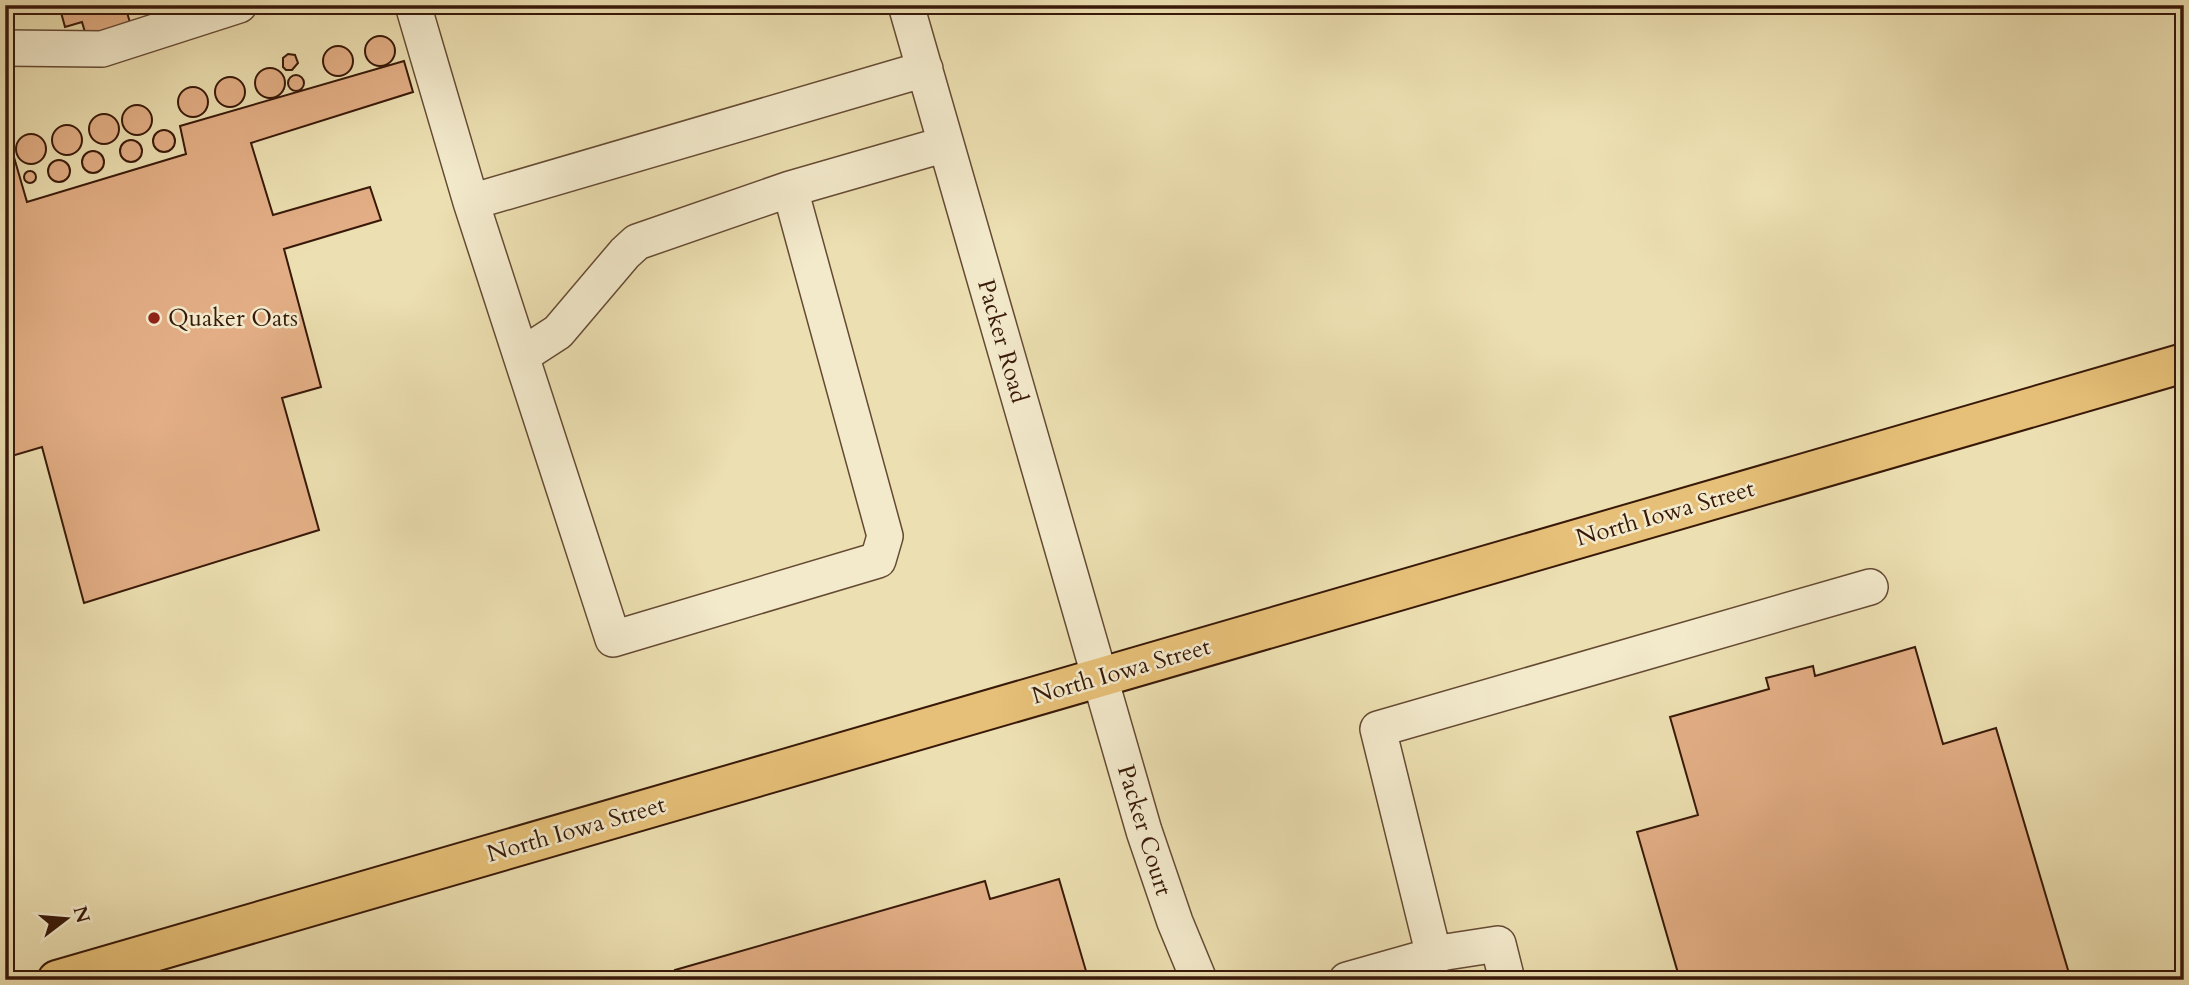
<svg xmlns="http://www.w3.org/2000/svg" width="2189" height="985" viewBox="0 0 2189 985" font-family="Cardo,serif">
	<style>
		.building { fill: #e3ae85; stroke: #381909; stroke-width: 2 }
		.lines { fill: none; stroke-linecap: round; stroke-linejoin: round }
		.minor-casing { stroke: #654a33; stroke-width: 38 }
		.major-casing { stroke: #381909; stroke-width: 42 }
		.minor { stroke: #f3eacc; stroke-width: 35 }
		.major { stroke: #e6c078; stroke-width: 38 }
		.poi-dot { fill: #8f2418; stroke: #f3eacc; stroke-width: 2.5 }
		.labels { text-anchor: middle; stroke-width: 5; stroke-linejoin: round; paint-order: stroke }
		.poi-label { font-size: 24px; fill: #381909; stroke: #f3eacc; text-anchor: start }
		.street-label { font-size: 24px; fill: #381909; stroke: #f3eacc }
	</style>
	<rect width="100%" height="100%" fill="#ecdfb1"/>
	<filter id="stains"><feTurbulence type="fractalNoise" baseFrequency=".00286" numOctaves="4"/><feColorMatrix values="0 0 0 0 .2 0 0 0 0 .09 0 0 0 0 .02 0 0 0 .5 -.17"/></filter>
	<radialGradient id="worn" r=".72"><stop offset=".6" stop-color="#630" stop-opacity="0"/><stop offset="1" stop-color="#630" stop-opacity=".3"/></radialGradient>
	<path class="building" d="M59 5H140L126 9 131 26 87 39 82 22 65 27Z
		M365 51a15 15 0 1 1 30 0a15 15 0 1 1-30 0Z
		M323 61a15 15 0 1 1 30 0a15 15 0 1 1-30 0Z
		M288 54 295 55 298 63 292 70H286L283 67V58Z
		M404 61 413 92 251 143 273 215 370 187 381 220 284 249 321 387 282 398 319 530 84 603 42 447 5 458V140H9L27 202 186 154 180 126Z
		M255 83a15 15 0 1 1 30 0a15 15 0 1 1-30 0Z
		M288 83a8 8 0 1 1 16 0a8 8 0 1 1-16 0Z
		M215 92a15 15 0 1 1 30 0a15 15 0 1 1-30 0Z
		M178 102a15 15 0 1 1 30 0a15 15 0 1 1-30 0Z
		M122 120a15 15 0 1 1 30 0a15 15 0 1 1-30 0Z
		M89 129a15 15 0 1 1 30 0a15 15 0 1 1-30 0Z
		M52 140a15 15 0 1 1 30 0a15 15 0 1 1-30 0Z
		M153 141a11 11 0 1 1 22 0a11 11 0 1 1-22 0Z
		M16 149a15 15 0 1 1 30 0a15 15 0 1 1-30 0Z
		M120 151a11 11 0 1 1 22 0a11 11 0 1 1-22 0Z
		M82 162a11 11 0 1 1 22 0a11 11 0 1 1-22 0Z
		M48 171a11 11 0 1 1 22 0a11 11 0 1 1-22 0Z
		M24 177a6 6 0 1 1 12 0a6 6 0 1 1-12 0Z
		M1915 647 1943 744 1996 728 2071 980H1680L1637 832 1698 815 1670 717 1769 689 1766 678 1813 666 1815 676Z
		M1059 879 1086 971 1059 980H678L675 970 985 881 990 899Z"/>
	<g class="lines">
		<g class="minor-casing">
			<path id="minor" d="M413 5 471 202 925 69
				M906 5 1144 831 1175 922 1199 980
				M5 48 102 49 239 5
				M471 202 613 639 878 560 885 536 790 189 946 144
				M521 356 558 332 625 253 637 242 790 189
				M1434 956 1378 729 1870 587
				M1347 980 1446 952 1498 944 1507 980"/>
		</g>
		<g class="major-casing">
			<path id="major" d="M57 980 2184 363"/>
		</g>
		<use href="#minor" class="minor"/>
		<use href="#major" class="major"/>
	</g>
	<circle class="poi-dot" cx="154" cy="318" r="7"/>
	<g class="labels">
		<g class="poi-label">
			<text x="168" y="326">Quaker Oats</text>
		</g>
		<g class="street-label">
			<text transform="translate(1003 341) rotate(74)" y="8">Packer Road</text>
			<text transform="translate(1665 513) rotate(-16)" y="8">North Iowa Street</text>
			<text transform="translate(1121 671) rotate(-16)" y="8">North Iowa Street</text>
			<text transform="translate(576 829) rotate(-16)" y="8">North Iowa Street</text>
			<text transform="translate(1145 830) rotate(73)" y="8">Packer Court</text>
		</g>
	</g>
	<rect width="2189" height="985" fill="none" stroke="#ecdfb1" stroke-width="28"/>
	<rect x="7" y="7" width="2175" height="971" fill="none" stroke="#381909" stroke-width="3.5"/>
	<rect x="14" y="14" width="2161" height="957" fill="none" stroke="#381909" stroke-width="2"/>
	<g transform="translate(66 919) rotate(74)" stroke="#f3eacc" stroke-width="5" paint-order="stroke">
	<path d="M0-5L12 26L0 18L-12 26Z" fill="#381909"/>
	<text y="-10" font-size="19" font-weight="bold" text-anchor="middle" fill="#381909">N</text>
	</g>
	<rect width="100%" height="100%" filter="url(#stains)"/>
	<rect width="100%" height="100%" fill="url(#worn)"/>
</svg>
